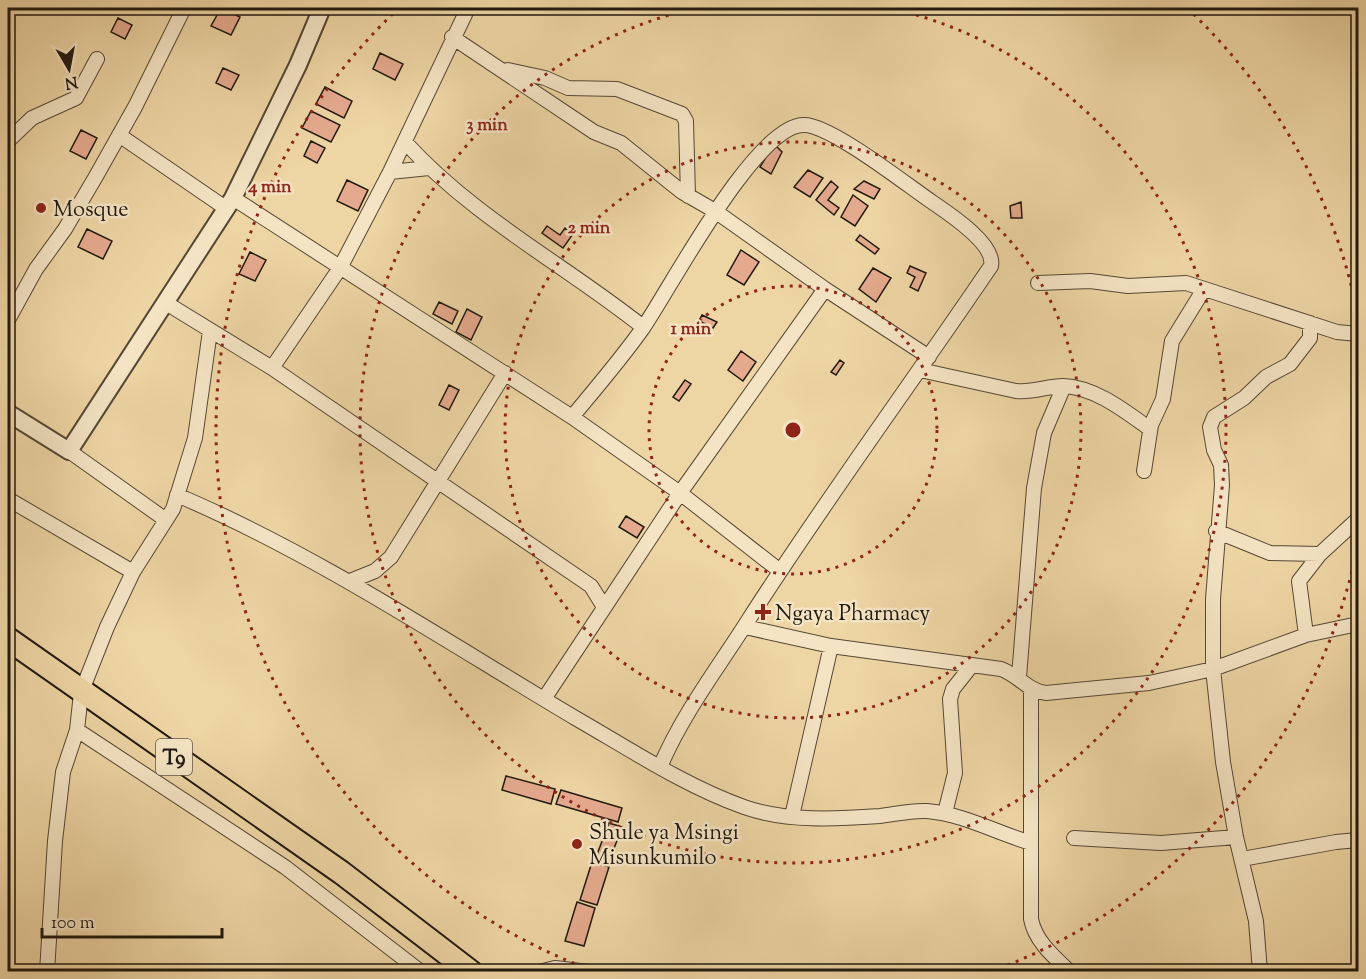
<svg xmlns="http://www.w3.org/2000/svg" width="1366" height="979" viewBox="0 0 1366 979" font-family="'Sorts Mill Goudy',serif">
	<style>
		.building { fill: #e5aa8e; stroke: #20190f; stroke-width: 1.5 }
		.lines { fill: none; stroke-linecap: round; stroke-linejoin: round }
		.minor-casing { stroke: #544834; stroke-width: 16 }
		.tertiary-casing { stroke: #544834; stroke-width: 20 }
		.trunk-casing { stroke: #20190f; stroke-width: 26 }
		.minor { stroke: #f4e4c4; stroke-width: 14 }
		.tertiary { stroke: #f4e4c4; stroke-width: 16 }
		.trunk { stroke: #eed5a4; stroke-width: 22 }
		.ring { fill: none; stroke: #8f2418; stroke-width: 3; stroke-dasharray: 3 6 }
		.poi-dot { fill: #8f2418; stroke: #f4e4c4; stroke-width: 2 }
		.labels { text-anchor: middle; stroke-width: 5; stroke-linejoin: round; paint-order: stroke }
		.shield { fill: #f4e4c4; stroke: #605645; stroke-width: 1.5 }
		.shield-label { font-size: 21px; font-weight: bold; fill: #20190f }
		.poi-label { font-size: 22px; fill: #20190f; stroke: #f4e4c4; text-anchor: start }
		.centre { fill: #8f2418; stroke: #f4e4c4; stroke-width: 3 }
		.ring-label { font-size: 18px; text-anchor: middle; font-weight: bold; fill: #8f2418; stroke: #f4e4c4; stroke-width: 5; stroke-linejoin: round; paint-order: stroke }
	</style>
	<rect width="100%" height="100%" fill="#eed5a4"/>
	<filter id="stains"><feTurbulence type="fractalNoise" baseFrequency=".00333" numOctaves="4"/><feColorMatrix values="0 0 0 0 .2 0 0 0 0 .09 0 0 0 0 .02 0 0 0 .5 -.17"/></filter>
	<radialGradient id="worn" r=".72"><stop offset=".6" stop-color="#630" stop-opacity="0"/><stop offset="1" stop-color="#630" stop-opacity=".3"/></radialGradient>
	<path class="building" d="M221 8 240 17 231 35 211 26Z
		M118 18 132 25 125 39 111 32Z
		M380 53 403 64 395 80 373 69Z
		M223 68 239 75 231 90 216 83Z
		M325 87 352 101 344 118 316 104Z
		M311 111 340 125 331 142 302 128Z
		M81 130 97 138 86 159 70 151Z
		M311 141 325 148 317 163 304 156Z
		M774 144 782 152 771 174 760 167Z
		M808 170 823 178 810 197 794 187Z
		M347 180 368 190 358 211 337 201Z
		M831 181 838 187 828 200 839 208 834 215 816 200Z
		M864 181 880 189 874 199 854 189Z
		M853 195 868 206 855 226 841 217Z
		M1021 202 1022 218H1011L1010 206Z
		M547 226 560 235 565 228 573 234 563 248 542 233Z
		M87 229 112 241 103 259 78 247Z
		M860 235 879 249 875 254 856 240Z
		M741 250 759 262 744 285 727 275Z
		M250 252 266 260 255 281 239 274Z
		M910 266 926 273 918 291 910 287 915 277 907 273Z
		M873 268 891 278 876 302 859 289Z
		M439 302 458 311 452 324 433 314Z
		M467 309 482 317 471 340 456 332Z
		M702 315 717 322 713 328 699 321Z
		M741 351 756 362 743 381 728 370Z
		M840 360 844 363 836 375 831 372Z
		M685 380 691 384 679 401 673 397Z
		M449 385 459 390 449 410 439 405Z
		M626 516 644 527 637 538 619 527Z
		M506 776 555 789 551 804 502 790Z
		M561 790 622 808 618 822 556 804Z
		M609 823 622 827 609 862 596 857Z
		M592 862 609 867 597 905 580 900Z
		M577 902 595 908 584 946 565 941Z"/>
	<g class="lines">
		<g class="minor-casing">
			<path id="minor" d="M452 37 594 132 621 143 682 192 715 211 825 289 929 357
				M508 70 545 78 568 88 617 89 682 114 686 121 688 196
				M119 135 227 209
				M8 141 32 118 76 98 97 59
				M405 142C473 217 565 265 643 327
				M390 172 429 168
				M233 198 572 417 680 493 780 571
				M1038 283 1090 281 1128 286 1186 283 1337 332 1358 334
				M166 303 272 368 591 586 604 607
				M8 320 36 269 65 229 95 178 135 107 184 8
				M272 368 340 268 390 172 468 8
				M920 370 1016 391C1033 393 1047 386 1063 386 1095 387 1125 411 1150 429
				M572 417C596 388 621 359 643 328 670 289 756 124 804 125 831 125 907 185 932 202 948 213 996 244 991 266 911 384 826 499 749 619 718 668 683 713 660 767
				M69 451 166 520
				M1144 471 1151 425 1163 399 1172 341 1204 289
				M177 495C318 555 445 641 577 719 631 750 685 786 744 807 786 822 837 819 880 816 896 814 912 810 927 811 963 814 997 833 1031 843
				M8 499 133 572
				M1216 531 1270 553 1320 554
				M350 581 375 571 391 557 505 373
				M745 627 831 646 1001 669C1018 675 1028 691 1046 693L1149 683 1213 669 1306 635 1358 624
				M1306 635 1299 581 1320 554 1358 519
				M1019 677 1034 488 1044 433 1064 386
				M1031 689V919C1035 941 1054 957 1070 972
				M544 699 680 493 825 289
				M77 730 285 867 421 972
				M945 813 955 773 950 699 953 689 972 665
				M792 816 831 646
				M1074 838 1161 843 1236 837
				M1242 859 1336 842 1358 840
				M47 972 55 841 63 772 77 730 81 693 107 627 133 572 173 509 195 438 210 331
				M539 972 555 968 589 972
				M1260 972 1256 921 1236 837 1223 762 1213 669V599L1222 485 1221 465 1214 450 1210 427 1214 417 1244 398 1266 377 1290 364 1310 338V323"/>
		</g>
		<g class="tertiary-casing">
			<path id="tertiary" d="M8 413 69 451 233 198 298 65 322 8"/>
		</g>
		<g class="trunk-casing">
			<path id="trunk" d="M8 639 342 873 471 972"/>
		</g>
		<use href="#minor" class="minor"/>
		<use href="#tertiary" class="tertiary"/>
		<use href="#trunk" class="trunk"/>
	</g>
	<g class="ring">
		<circle cx="793" cy="430" r="144"/>
		<circle cx="793" cy="430" r="288"/>
		<path d="M890 8A433 433 0 1 1 696 8"/>
		<path d="M1358 545A577 577 0 0 1 995 970M591 970A577 577 0 0 1 399 8M1187 8A577 577 0 0 1 1358 315"/>
	</g>
	<g class="poi-dot">
		<circle cx="41" cy="208" r="6"/>
		<path d="M760 603h6v6h6v6h-6v6h-6v-6h-6v-6h6z"/>
		<circle cx="577" cy="844" r="6"/>
	</g>
	<g class="labels">
		<rect class="shield" x="156" y="739" width="36" height="36" rx="4.5"/>
		<g class="shield-label">
			<text x="174" y="764">T9</text>
		</g>
		<g class="poi-label">
			<text x="53" y="216">Mosque</text>
			<text x="775" y="620">Ngaya Pharmacy</text>
			<text x="589" y="839">Shule ya Msingi<tspan x="589" dy="25">Misunkumilo</tspan></text>
		</g>
	</g>
	<circle cx="793" cy="430" r="9" class="centre"/>
	<g class="ring-label">
		<text x="487" y="130">3 min</text>
		<text x="270" y="192">4 min</text>
		<text x="589" y="233">2 min</text>
		<text x="691" y="334">1 min</text>
	</g>
	<rect width="1366" height="979" fill="none" stroke="#eed5a4" stroke-width="30"/>
	<rect x="9" y="9" width="1348" height="961" fill="none" stroke="#20190f" stroke-width="3"/>
	<rect x="15" y="15" width="1336" height="949" fill="none" stroke="#20190f" stroke-width="1.5"/>
	<g transform="translate(69 69) rotate(170)" stroke="#f4e4c4" stroke-width="4.5" paint-order="stroke">
	<path d="M0-4.5L10 22L0 15L-10 22Z" fill="#20190f"/>
	<text y="-9" font-size="16" font-weight="bold" text-anchor="middle" fill="#20190f">N</text>
	</g>
	<path d="M42 928v9h180v-9" fill="none" stroke="#20190f" stroke-width="3"/>
	<text x="51" y="928" font-size="18" fill="#20190f" stroke="#f4e4c4" stroke-width="4.5" paint-order="stroke">100 m</text>
	<rect width="100%" height="100%" filter="url(#stains)"/>
	<rect width="100%" height="100%" fill="url(#worn)"/>
</svg>
